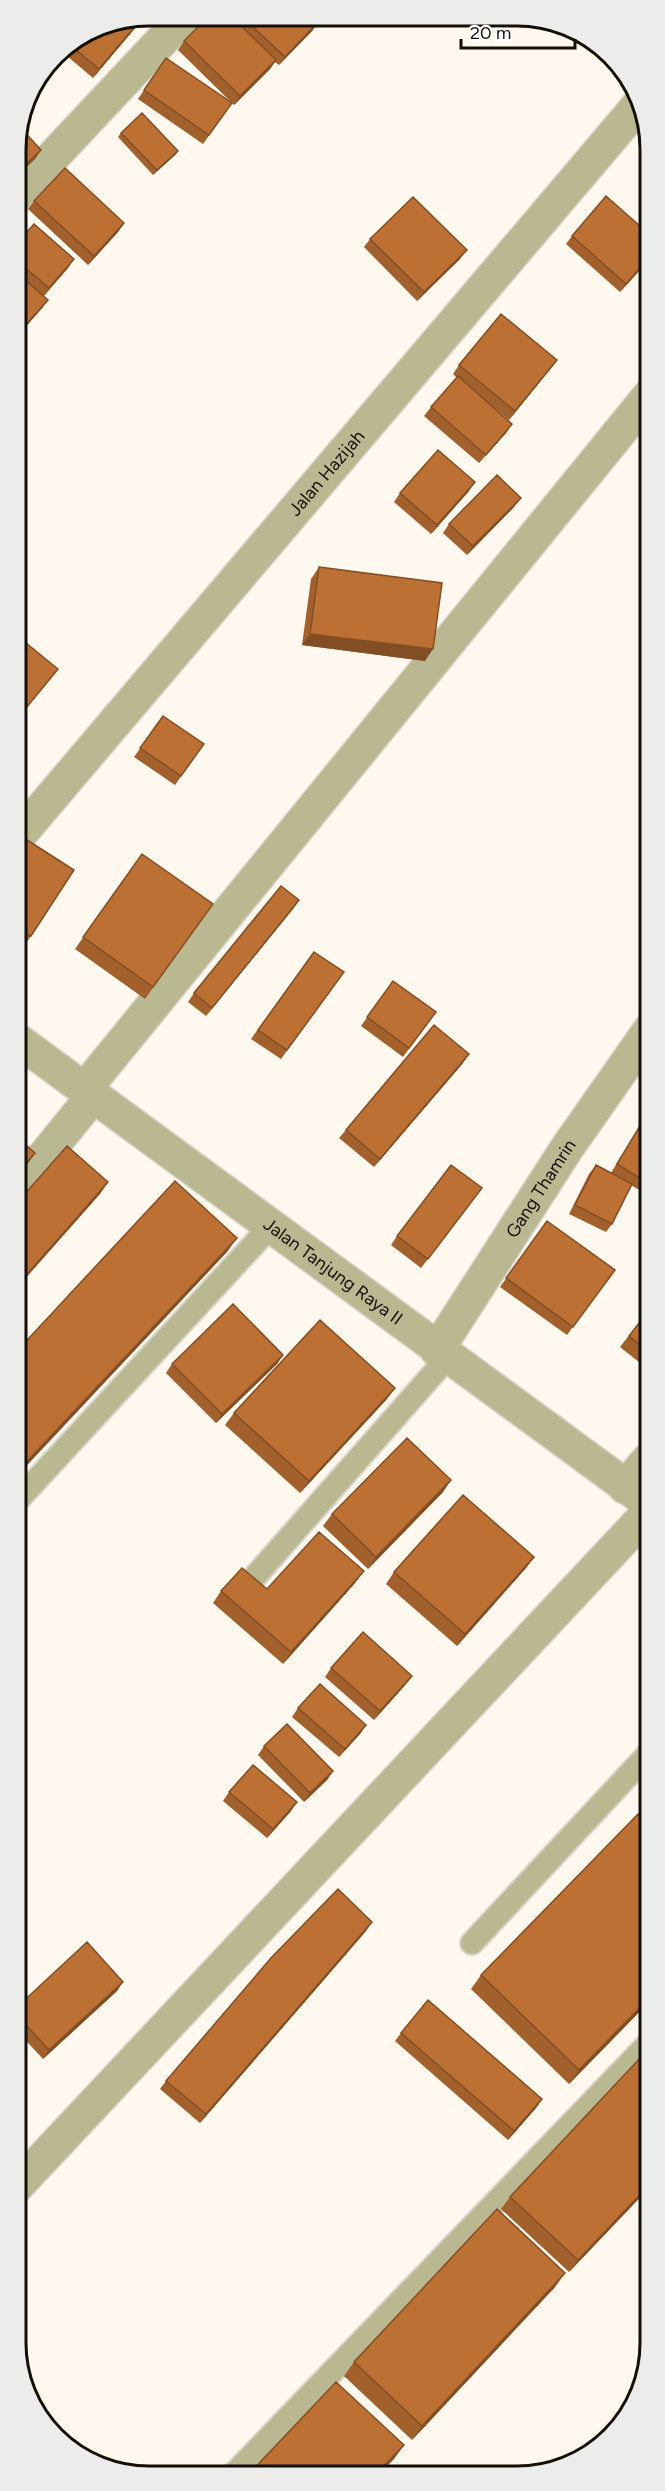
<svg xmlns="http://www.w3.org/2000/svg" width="665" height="2491" viewBox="0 0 665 2491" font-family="Figtree,sans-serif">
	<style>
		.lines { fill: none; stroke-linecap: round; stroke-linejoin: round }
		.service-casing { stroke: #d9d3ca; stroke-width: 26 }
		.minor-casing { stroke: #d9d3ca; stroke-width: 36 }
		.tertiary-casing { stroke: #d9d3ca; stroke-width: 36 }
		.service { stroke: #bab890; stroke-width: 22 }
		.minor { stroke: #bab890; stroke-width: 33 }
		.tertiary { stroke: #bab890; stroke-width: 33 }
		.wall { fill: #a2602d }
		.shaded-wall { fill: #844e24 }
		.building { fill: #bc7034; stroke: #844e24; stroke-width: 1.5 }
		.labels { text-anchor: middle; stroke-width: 4.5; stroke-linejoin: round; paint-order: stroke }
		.street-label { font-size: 18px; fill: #140f07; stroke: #fff }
		.rim { fill: none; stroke: #140f07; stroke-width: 3 }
	</style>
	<rect width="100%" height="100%" fill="#fef8ef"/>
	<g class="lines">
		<g class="service-casing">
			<path id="service" d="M16 1502 270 1227
				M252 1580 448 1357
				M472 1943 649 1753
				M234 2474 650 2042"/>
		</g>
		<g class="minor-casing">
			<g id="minor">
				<path d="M15 197 186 15"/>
				<path id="s1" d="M16 839 638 106"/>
				<path d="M84 1090 649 396"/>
				<path d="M16 1191 93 1096"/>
				<path id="s2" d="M437 1350 567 1148 649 1031"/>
				<path d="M625 1487 649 1459"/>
				<path d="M16 2187 649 1512"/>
			</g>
		</g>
		<g class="tertiary-casing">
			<g id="tertiary">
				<path id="s3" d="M16 1039 649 1503"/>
			</g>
		</g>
		<use href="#service" class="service"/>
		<use href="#minor" class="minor"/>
		<use href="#tertiary" class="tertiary"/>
	</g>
	<path class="wall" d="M146 15 93 78 60 50 98 25Z
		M210 15 312 16 318 22 312 31 279 65 275 62 270 69 234 105 178 50 184 41Z
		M166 58 232 103 203 144 138 99Z
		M121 133 178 151 175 155 153 175 118 137Z
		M34 201 124 223 118 232 88 265 28 209Z
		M649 234V260L620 292 566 244 572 236Z
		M370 239 460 259 417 301 364 247Z
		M15 245 68 268 44 296 48 300 42 308 15 339Z
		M459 365 551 368 509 420 494 407 512 424 506 433 479 463 424 416 431 407 457 378 453 374Z
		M469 491 431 534 394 502 400 493Z
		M514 507 467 555 443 533 449 524Z
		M319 567 425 661 302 645 311 579Z
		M15 634 51 678 20 716 16 713Z
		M163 716 204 744 175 785 134 757Z
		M16 850 74 870 25 945 16 939Z
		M142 854 213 904 145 999 75 949Z
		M299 900 206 1016 188 1002 194 993Z
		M314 952 344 972 281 1059 251 1039Z
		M393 981 436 1012 403 1057 361 1026Z
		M463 1063 374 1167 339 1138 346 1130Z
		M649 1110V1196L631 1185 612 1224 606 1232 569 1214 589 1174 596 1165 611 1173Z
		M482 1188 421 1268 391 1245 397 1236Z
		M547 1221 615 1270 567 1335 500 1287Z
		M649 1310V1370L620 1347Z
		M283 1355 277 1364 216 1423 166 1373 172 1364Z
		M395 1388 386 1400 300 1493 225 1425 234 1413Z
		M443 1492 368 1569 323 1526 332 1514Z
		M534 1557 526 1568 457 1646 386 1584 394 1572Z
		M355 1583 283 1664 213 1603 221 1591 267 1589Z
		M331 1668 406 1684 374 1720 325 1677Z
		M298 1708 366 1725 360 1734 339 1757 292 1717Z
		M264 1746 333 1771 327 1780 304 1802 258 1755Z
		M229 1792 291 1811 267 1838 223 1801Z
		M650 1803V1821L642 1814Z
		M366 1931 200 2123 160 2089 166 2081Z
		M481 1975 650 2001 569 2084 471 1989Z
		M117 1991 43 2059 16 2030V2008Z
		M401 2033 542 2099 536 2108 508 2140 395 2041Z
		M650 2048V2063L643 2057Z
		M650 2065V2187L569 2272 501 2209 510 2197Z
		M650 2282V2294L645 2289Z
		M555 2287 412 2440 344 2376 354 2362Z"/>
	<path class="shaded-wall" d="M146 15 93 78 99 69 144 16Z
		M318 22 312 31 279 65 285 57Z
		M276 60 270 69 234 105 240 96Z
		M41 150 35 159 15 178V175Z
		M178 151 175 155 153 175 157 170Z
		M124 223 118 232 88 265 94 256Z
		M467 250 460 259 417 301 424 292Z
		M649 258V260L620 292 626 284Z
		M74 259 68 268 43 296 49 288Z
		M48 300 42 308 15 339V337Z
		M557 360 551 368 509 420 515 411Z
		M512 424 506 433 479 463 486 455Z
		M475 482 469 491 431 534 437 525Z
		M521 498 514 507 467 555 473 546Z
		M310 634 433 649 425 661 302 645Z
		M299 900 293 909 206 1016 212 1008Z
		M469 1054 463 1063 374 1167 380 1159Z
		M35 1153 27 1165 16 1177V1175Z
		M108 1182 100 1194 16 1289V1287Z
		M237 1238 227 1252 16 1477V1473Z
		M283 1355 277 1364 216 1423 222 1414Z
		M395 1388 386 1400 300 1493 309 1481Z
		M451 1480 443 1492 368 1569 376 1557Z
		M534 1557 526 1568 457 1646 465 1634Z
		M364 1571 355 1583 283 1664 291 1652Z
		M412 1676 406 1684 374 1720 380 1711Z
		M366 1725 360 1734 339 1757 345 1749Z
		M333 1771 327 1780 304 1802 310 1793Z
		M297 1802 291 1811 267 1838 273 1829Z
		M372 1922 366 1931 200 2123 206 2114Z
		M123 1982 117 1991 43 2059 49 2050Z
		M650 1997V2001L569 2084 579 2070Z
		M542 2099 536 2108 508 2140 514 2131Z
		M650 2184V2187L569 2272 578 2260Z
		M565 2273 555 2287 412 2440 422 2426Z
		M404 2445 394 2459 379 2474H376Z"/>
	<path class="building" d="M210 15 231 16 276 60 240 96 184 41Z
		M144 16 99 69 69 44 98 25Z
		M241 16H312L318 22 285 57Z
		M166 58 232 103 209 135 144 90Z
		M142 113 178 151 157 170 121 133Z
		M19 126 41 150 15 175V140Z
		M65 168 124 223 94 256 34 201Z
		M606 196 649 234V258L626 284 572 236Z
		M413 197 467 250 424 292 370 239Z
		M34 224 74 259 49 288 15 259V245Z
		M15 271 48 300 15 337Z
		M501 314 557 360 515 411 459 365Z
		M458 376 512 424 486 455 431 407Z
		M438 450 475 482 437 525 400 493Z
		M497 475 521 498 473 546 449 524Z
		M319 567 442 583 433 649 310 634Z
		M15 634 58 669 26 708 15 699Z
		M163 716 204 744 181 776 140 748Z
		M16 773 20 776 16 781Z
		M24 838 74 870 31 936 16 926V851Z
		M142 854 213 904 153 987 83 937Z
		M281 886 299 900 212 1008 194 993Z
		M314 952 344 972 287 1050 258 1030Z
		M393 981 436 1012 409 1048 367 1017Z
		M434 1025 469 1054 380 1159 346 1130Z
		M649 1111V1184L617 1164Z
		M16 1136 35 1153 16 1175Z
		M67 1146 108 1182 16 1287V1204Z
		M451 1165 482 1188 428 1259 397 1236Z
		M596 1165 632 1184 612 1224 575 1205Z
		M175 1181 237 1238 16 1473V1352Z
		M547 1221 615 1270 573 1327 506 1278Z
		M233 1304 283 1355 222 1414 172 1364Z
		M649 1310V1352L629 1336Z
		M320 1320 395 1388 309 1481 234 1413Z
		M407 1438 451 1480 376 1557 332 1514Z
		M463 1495 534 1557 465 1634 394 1572Z
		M319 1532 364 1571 291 1652 221 1591 242 1568 267 1589Z
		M363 1632 412 1676 380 1711 331 1668Z
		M320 1684 366 1725 345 1749 298 1708Z
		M287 1724 333 1771 310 1793 264 1746Z
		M253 1765 297 1802 273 1829 229 1792Z
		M638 1814 650 1826V1997L579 2070 481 1975Z
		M338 1889 372 1922 206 2114 166 2081 271 1958Z
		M87 1942 123 1982 49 2050 16 2014V2008Z
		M428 2000 542 2099 514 2131 401 2033Z
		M641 2057 650 2065V2184L578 2260 510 2197Z
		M497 2209 565 2273 422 2426 354 2362Z
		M336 2382 404 2445 376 2474H249Z"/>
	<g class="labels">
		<g class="street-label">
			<text dy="6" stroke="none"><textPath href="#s1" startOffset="480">Jalan Hazijah</textPath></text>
			<text dy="6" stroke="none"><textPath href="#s2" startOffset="192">Gang Thamrin</textPath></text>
			<text dy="6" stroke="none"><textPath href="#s3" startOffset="393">Jalan Tanjung Raya II</textPath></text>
		</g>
	</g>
	<path d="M0 0H665V2491H0ZM149 26H517A123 123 0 0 1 640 149V2343A123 123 0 0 1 517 2466H149A123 123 0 0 1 26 2343V149A123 123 0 0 1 149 26Z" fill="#ececeb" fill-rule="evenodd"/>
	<path class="rim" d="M149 26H517A123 123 0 0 1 640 149V2343A123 123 0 0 1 517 2466H149A123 123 0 0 1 26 2343V149A123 123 0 0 1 149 26Z"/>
	<path d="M461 39v9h114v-9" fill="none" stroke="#140f07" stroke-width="3"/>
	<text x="470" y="39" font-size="18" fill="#140f07" stroke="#ffffff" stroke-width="4.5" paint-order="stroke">20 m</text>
</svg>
